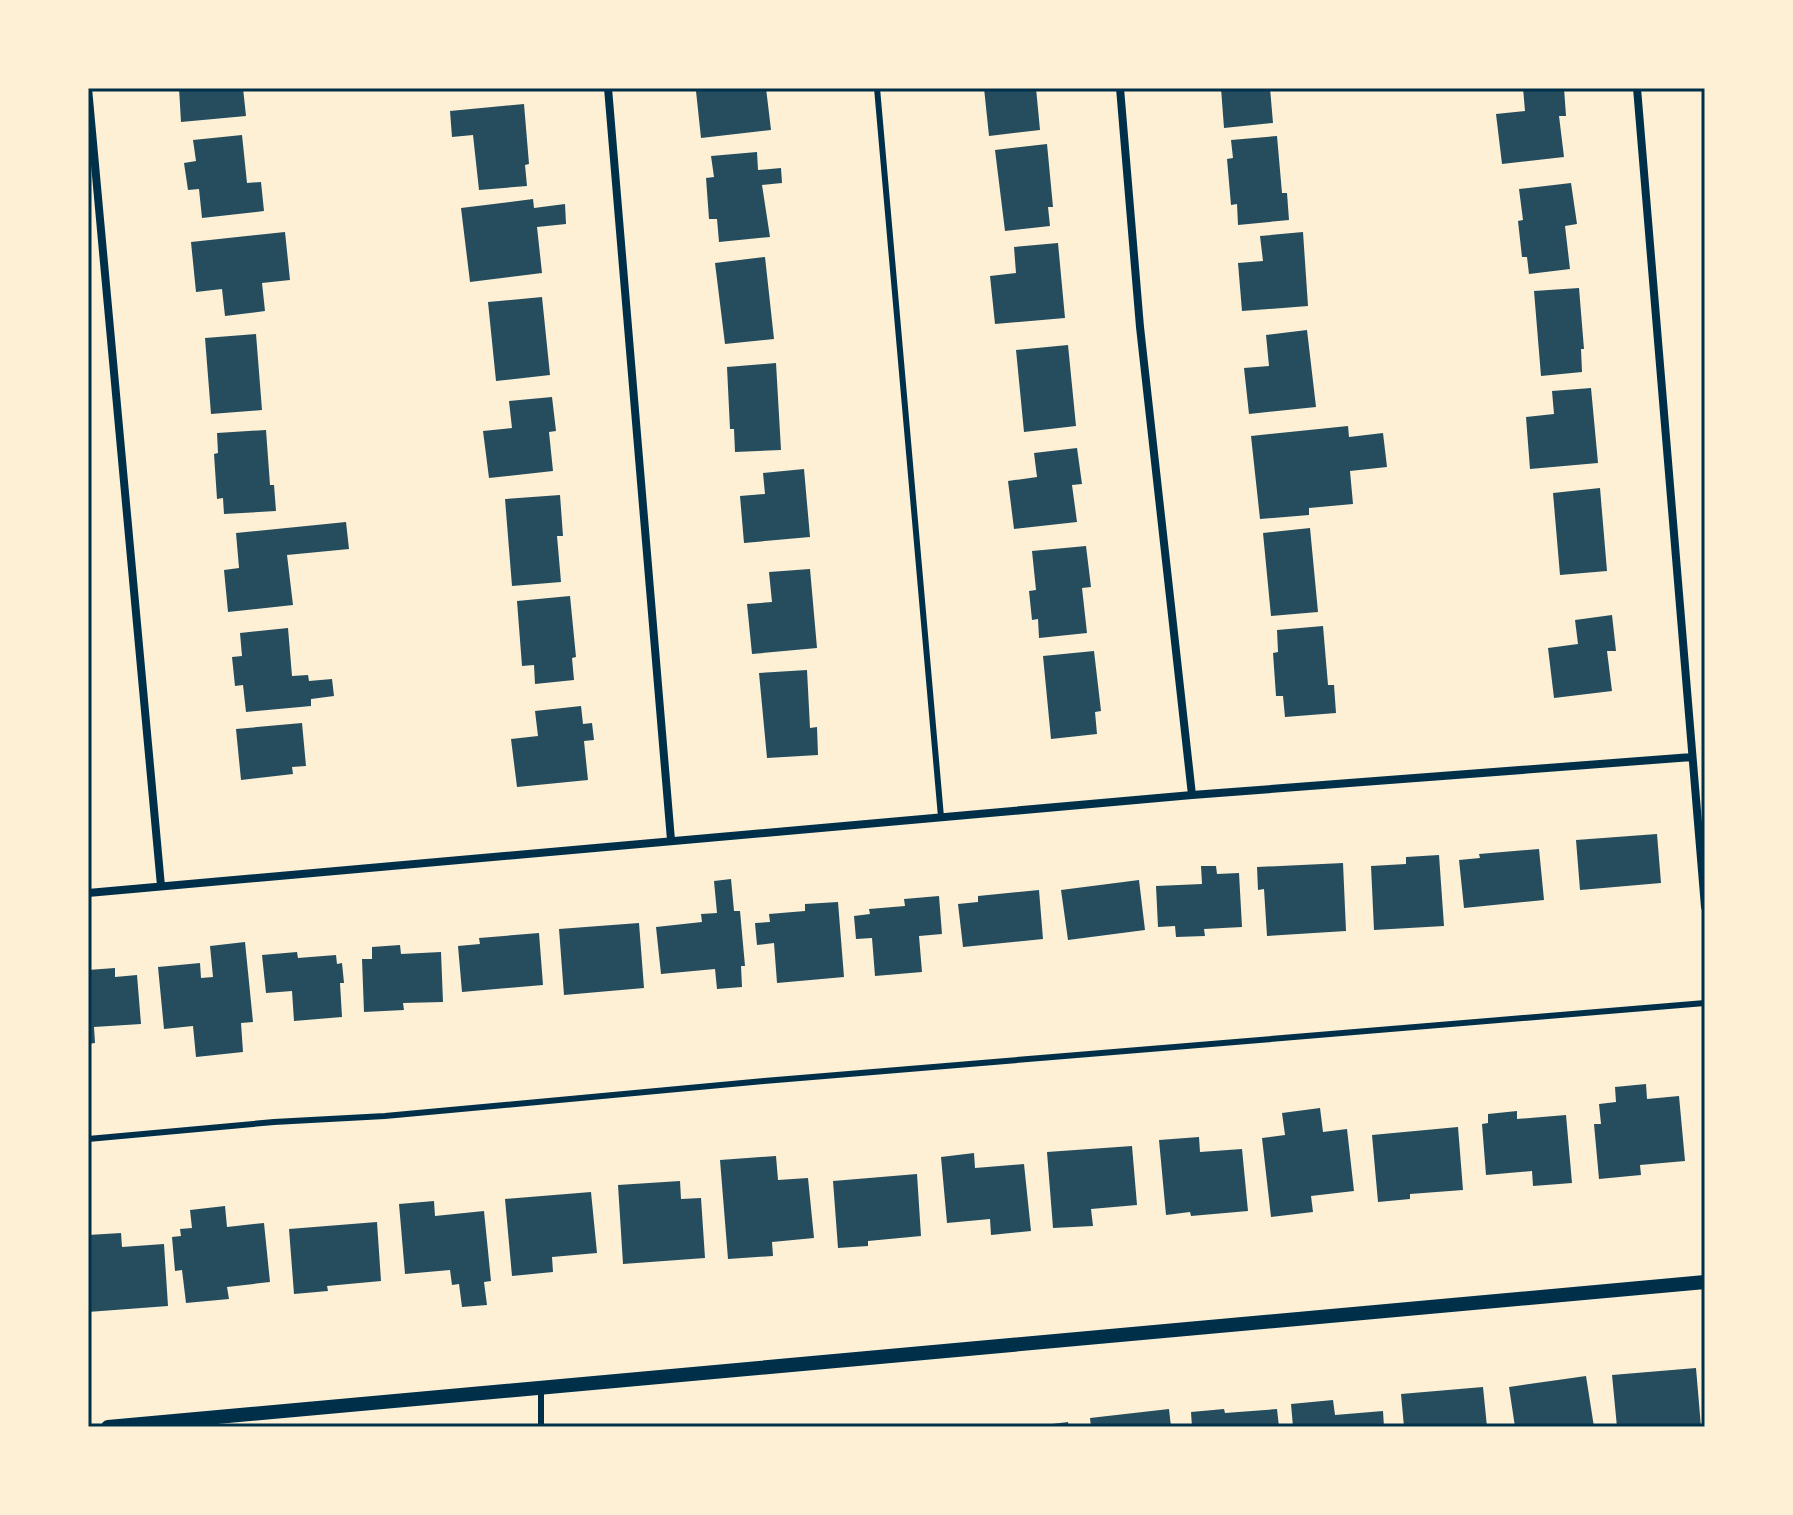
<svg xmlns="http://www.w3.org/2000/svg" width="1793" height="1515" viewBox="0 0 1793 1515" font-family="'Space Grotesk',sans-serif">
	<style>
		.building { fill: #264d5e }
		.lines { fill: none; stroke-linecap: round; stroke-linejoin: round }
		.service { stroke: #003049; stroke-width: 6 }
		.minor { stroke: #003049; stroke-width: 8 }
		.tertiary { stroke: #003049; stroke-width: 14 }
		.neatline { fill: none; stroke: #003049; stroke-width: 3 }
	</style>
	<rect width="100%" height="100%" fill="#fdf0d5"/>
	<path class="building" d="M179 88H243L246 116 181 122Z
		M718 88H766L771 130 701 138 696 91Z
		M984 88H1036L1040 130 989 136Z
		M1221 88H1270L1273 123 1224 128Z
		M1523 88H1564L1566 116H1559L1564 157 1502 164 1496 114 1525 111Z
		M524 104 529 164 525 165 527 186 479 190 473 135 452 137 450 111Z
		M242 135 247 183 261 182 264 211 202 218 199 189 188 190 184 163 196 161 193 140Z
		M1277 136 1282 193H1287L1289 220 1238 225 1237 204 1231 205 1227 159 1233 158 1231 140Z
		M1047 144 1053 207H1048L1050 226 1005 231 995 150Z
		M757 152 758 170 781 168 782 183 762 185 770 237 719 242 717 219H709L706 178 714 177 711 156Z
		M1571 183 1577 224 1565 226 1570 269 1529 274 1527 257H1522L1518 221 1523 220 1519 189Z
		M533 199 534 208 565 204 566 224 537 227 542 273 470 282 461 208Z
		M285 232 290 280 262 283 265 311 225 316 222 289 196 292 191 242Z
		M1303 232 1308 306 1242 311 1238 263 1263 261 1260 236Z
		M1058 243 1065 318 995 324 990 276 1016 273 1014 247Z
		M765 257 774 339 725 344 715 263Z
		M1579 288 1584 349H1581L1582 372 1541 376 1534 291Z
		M542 297 550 375 496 381 488 302Z
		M1307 330 1316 407 1249 414 1244 368 1269 366 1266 335Z
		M256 334 262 410 211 414 205 338Z
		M1068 345 1076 426 1024 432 1016 350Z
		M776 363 781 450 735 452 734 429H730L727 367Z
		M1591 388 1598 463 1530 469 1526 417 1554 414 1552 391Z
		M552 397 556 431 549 432 553 471 489 478 483 431 512 428 509 401Z
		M1348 426 1349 437 1383 433 1387 467 1350 471 1353 504 1309 508V515L1260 519 1251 436Z
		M266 430 270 485H274L276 511 224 514 223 498 217 499 214 454 218 453 217 433Z
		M1077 448 1082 484 1072 485 1077 522 1014 529 1008 481 1037 477 1034 453Z
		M804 469 810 537 744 543 740 496 765 494 763 473Z
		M1600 488 1607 571 1560 575 1553 493Z
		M560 495 563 536H557L561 582 512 586 505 499Z
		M346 522 349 549 287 555 293 605 228 612 224 570 239 568 236 533Z
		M1310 528 1318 612 1271 616 1263 533Z
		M1086 546 1091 587 1082 588 1087 633 1039 638 1038 619 1032 620 1029 591 1036 590 1032 551Z
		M810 569 817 648 752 654 747 604 772 602 769 572Z
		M570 596 576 657 572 658 574 680 535 684 534 665 522 666 517 601Z
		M1612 615 1616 651H1607L1612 691 1554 698 1548 648 1578 644 1575 620Z
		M1323 626 1328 685H1334L1336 713 1285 717 1283 696H1276L1273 653 1278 652 1277 630Z
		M288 628 292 676 308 675 309 681 332 679 334 696 311 699V706L246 712 243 685 235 686 232 657 242 656 240 633Z
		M1094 651 1101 711 1095 712 1097 734 1051 739 1043 656Z
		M807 670 810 728 817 727 818 755 767 758 759 673Z
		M581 706 583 724 592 723 594 740 584 741 588 780 517 787 511 739 538 736 535 711Z
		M302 723 306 766 292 767 293 774 241 780 236 729Z
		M1657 834 1661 883 1580 890 1576 840Z
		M1539 849 1544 900 1464 908 1459 860 1480 858 1479 854Z
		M1439 855 1444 926 1374 930 1371 866 1406 864V857Z
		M1343 863 1346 931 1267 936 1264 889 1258 890 1257 867Z
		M1201 866H1216L1217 874 1239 873 1242 927 1204 929 1205 936 1176 937 1175 926 1158 927 1156 886 1202 884Z
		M731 879 734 911H740L745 966H741L742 987 717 989 715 969 661 974 656 927 702 922 701 914 717 913 714 881Z
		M1139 880 1145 930 1068 940 1061 890Z
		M1039 890 1043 939 963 947 958 904 978 902V896Z
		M939 896 942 934 919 936 922 972 875 976 872 938 856 939 854 916 870 914 869 909 905 906 904 899Z
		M838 902 844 977 777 983 774 943 757 945 755 923 770 922 769 914 805 911V904Z
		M639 923 644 988 564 995 559 929Z
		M539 933 543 985 462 992 458 946 480 944 479 938Z
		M245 942 253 1022 241 1023 243 1052 196 1057 193 1026 164 1029 158 967 200 963 201 978 213 977 210 946Z
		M400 945 401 954 441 952 443 1002 403 1003 404 1010 364 1012 362 959H372V947Z
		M297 952 298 958 336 955 337 964 342 963 344 983H340L342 1017 294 1021 292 991 266 993 262 955Z
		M115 968V977L137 975 141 1024 94 1027 95 1043 88 1044V970Z
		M1646 1084 1647 1099 1679 1096 1685 1161 1640 1165 1641 1175 1599 1179 1594 1124H1601L1599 1104 1616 1102 1615 1087Z
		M1320 1108 1323 1132 1347 1129 1354 1191 1311 1196 1313 1212 1271 1217 1262 1138 1285 1135 1282 1113Z
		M1517 1111V1119L1566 1115 1572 1183 1533 1186 1532 1171 1486 1175 1482 1124 1488 1123V1114Z
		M1458 1127 1463 1190 1410 1194V1199L1378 1202 1372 1135Z
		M1199 1137 1200 1152 1242 1149 1248 1211 1191 1216 1190 1212 1166 1215 1159 1140Z
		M1132 1146 1137 1205 1091 1209 1093 1226 1053 1228 1047 1152Z
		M974 1153 975 1168 1024 1164 1031 1231 991 1235 990 1219 947 1223 941 1157Z
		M776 1156 778 1180 808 1178 814 1238 772 1242 773 1256 728 1259 720 1160Z
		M917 1174 921 1236 868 1241V1246L838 1248 833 1181Z
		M680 1181 681 1199 701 1198 705 1258 623 1264 618 1185Z
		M591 1192 597 1253 552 1257 553 1272 512 1276 505 1199Z
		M434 1201 435 1216 484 1211 491 1281 484 1282 487 1305 462 1307 459 1284 452 1285 450 1270 405 1274 399 1204Z
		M225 1206 227 1227 264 1223 270 1282 227 1287 229 1299 186 1303 182 1270 175 1271 172 1237 181 1236 180 1229 192 1228 190 1210Z
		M377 1222 381 1281 327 1286 328 1291 294 1294 289 1229Z
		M121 1233 122 1247 164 1244 168 1306 88 1312V1235Z
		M1696 1368 1701 1427H1617L1612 1375Z
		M1586 1376 1594 1427H1515L1509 1387Z
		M1483 1387 1487 1427H1404L1401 1394Z
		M1333 1400 1335 1415 1383 1411 1384 1427H1293L1291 1404Z
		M1169 1409 1171 1427H1091L1090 1418Z
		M1224 1409 1225 1413 1277 1409 1279 1427H1192L1191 1412Z
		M1068 1422 1069 1427H1044V1425Z"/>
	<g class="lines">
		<path class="service" d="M877 88 941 817
			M88 1139 274 1122 385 1116 764 1081 1705 1003
			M541 1388V1427"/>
		<path class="minor" d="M88 88 161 886
			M608 88 671 840
			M1120 88 1140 327 1192 795
			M1637 88 1705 907
			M88 893 1192 795 1692 757"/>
		<path class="tertiary" d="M108 1427 1705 1282"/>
	</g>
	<rect width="1793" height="1515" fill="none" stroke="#fdf0d5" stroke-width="180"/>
	<rect x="90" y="90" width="1613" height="1335" class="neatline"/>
</svg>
